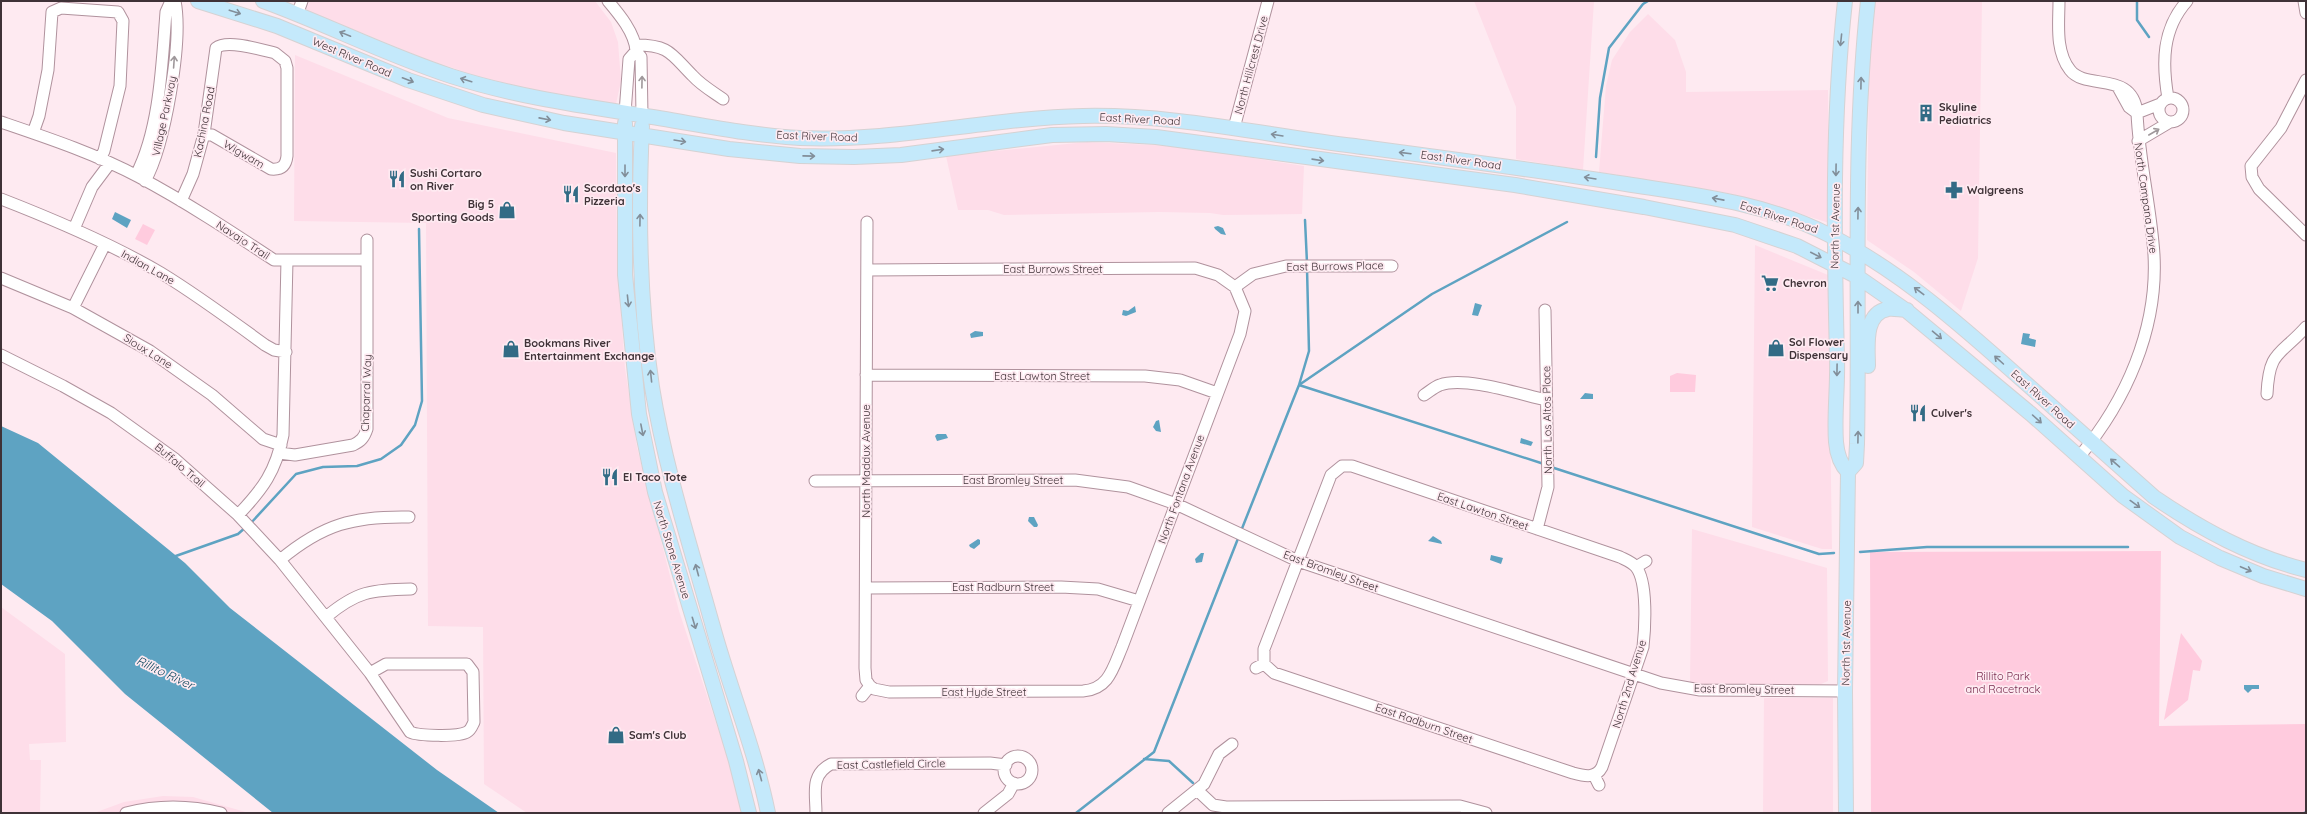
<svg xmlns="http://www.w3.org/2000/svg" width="2307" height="814" viewBox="0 0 2307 814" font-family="Quicksand,sans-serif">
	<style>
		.built { fill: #fedde9 }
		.green { fill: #ffcbde }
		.water { fill: #5ea3c2 }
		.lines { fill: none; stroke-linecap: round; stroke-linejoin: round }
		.stream { stroke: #5ea3c2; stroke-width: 2.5 }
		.minor-casing { stroke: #b0929d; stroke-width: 13 }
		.major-casing { stroke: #d5d2d3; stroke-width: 16 }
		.minor { stroke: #fff; stroke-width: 11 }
		.major { stroke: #c4e9fb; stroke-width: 14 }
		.oneway { stroke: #828e99 }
		.oneway2 { stroke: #9f989b }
		.labels { text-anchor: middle; stroke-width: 3.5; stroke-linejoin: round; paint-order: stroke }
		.street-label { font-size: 11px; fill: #3f3237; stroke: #feeaf1 }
		.poi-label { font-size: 11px; font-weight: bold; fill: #3f3237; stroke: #feeaf1; text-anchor: start }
		.park-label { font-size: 11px; fill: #792d50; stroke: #feeaf1 }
		.water-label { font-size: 12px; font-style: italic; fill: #114b61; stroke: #feeaf1 }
	</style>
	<rect width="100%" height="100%" fill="#feeaf1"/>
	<path class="built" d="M310 1H595L611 22 618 42 621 81 616 104 538 92 474 75 426 59 306 10Z
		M1474 1H1594L1583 170 1516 159V107Z
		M1874 1H1982L1978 258 1961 311 1914 272 1867 240 1869 62Z
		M1648 14 1675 40 1686 72V92L1828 90 1829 223 1760 201 1723 192 1599 172 1606 86 1612 60 1630 32Z
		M295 55 448 118 616 153 617 256 625 368 637 447 679 611 736 783 741 813H527L484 784 483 627 428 626 426 223 294 221Z
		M1087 142 1175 146 1304 166 1302 214 1223 215 1210 213 1159 212 1004 215 988 210H958L946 156Z
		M1755 245 1828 275 1832 549H1822L1752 527Z
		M1692 529 1827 568 1828 681 1821 684H1690Z
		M1 607 65 654 66 742 29 744 30 760H41L40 813H1Z
		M1764 698H1833V813H1763Z
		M163 796 193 797 249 813H94L124 802Z"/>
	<path class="green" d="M143 224 155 230 147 245 135 239Z
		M1677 373 1696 375 1695 392H1670V376Z
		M2161 551 2159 726 2306 724V813H1871L1870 552Z
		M2181 633 2202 661 2200 671 2193 670 2188 700 2164 720Z"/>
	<path class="water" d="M115 212 131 220 127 228 112 219Z
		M1218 226 1223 228 1226 235 1221 234 1215 229 1214 227Z
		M1475 303 1482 305 1478 316 1472 315Z
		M1135 306 1136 312 1126 316 1122 315 1123 310 1128 311Z
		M975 331 983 332V336L971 338 970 334Z
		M2023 333 2030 334 2029 338 2036 340 2035 347 2021 344Z
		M1585 393 1593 394V399H1580Z
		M1159 420 1161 432 1156 431 1153 427 1156 421Z
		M1 426 38 443 185 563 230 608 437 770 499 813H273L125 694 52 621 1 584Z
		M937 434H946L948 438 937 441 935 436Z
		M1521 438 1533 442 1531 446 1520 443Z
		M1029 517H1034L1038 525 1037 527H1034L1028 521Z
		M1433 536 1441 541 1442 544 1428 541Z
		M978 539 980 540V544L974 549 970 547 969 545Z
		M1201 553H1204L1202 562 1196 563 1195 559Z
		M1491 555 1503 558 1501 564 1490 560Z
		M2244 685H2259V689H2252L2248 693 2244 689Z"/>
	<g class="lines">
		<path class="stream" d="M2137 1V20L2149 37
			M1596 157 1600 98 1609 48 1643 4 1648 1
			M1305 220 1307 263
			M1307 268 1309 351 1299 385 1544 464
			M1551 467 1819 554 1834 553
			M250 524 296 474 323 467 357 466 381 459 401 445 415 425 422 401 419 229
			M1241 531 1299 385 1432 294 1567 222
			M1860 552 1927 547H2128
			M173 557 238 534 246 527
			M1144 759 1169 761 1193 783
			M1076 813 1154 752 1239 536
			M2304 813 2306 812"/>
		<g class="minor-casing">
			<path id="minor" d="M608 1C619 14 635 33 636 51L641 57 642 115
				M2059 1C2059 23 2055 51 2070 70 2086 91 2133 70 2137 113L2129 107 2118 87
				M2304 1 2306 13
				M297 15 302 1
				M636 45C670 45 671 54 693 76 701 85 713 92 723 99
				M2306 80 2281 128 2251 166 2252 177 2259 189 2306 235
				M2159 110a12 12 0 1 1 24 0a12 12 0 1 1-24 0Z
				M2168 98C2162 63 2162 29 2187 1
				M625 113 629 59 636 51
				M1 122C48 138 96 154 139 177 186 202 230 231 274 260H287L283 435C276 471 263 489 238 515
				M1234 128 1268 1
				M33 133 39 116 48 70 52 12 61 8 118 12 123 21 120 86 104 151 100 159
				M2138 141 2170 122
				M136 175C160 129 162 63 166 12L171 1
				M145 181C165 145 183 41 175 1
				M1 199C55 220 110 243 161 273 197 295 231 320 265 345L274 350 286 352
				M181 201 193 174 204 134 216 48C227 39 262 50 275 53L285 61 287 68V156C286 165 282 170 271 169L212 135 204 134
				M74 229 92 187 110 163
				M287 260H367
				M867 270 1195 268 1218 275 1235 287
				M1 278 73 308 150 351 212 395 263 439 281 445
				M1235 287 1253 274 1286 266H1392
				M73 308 105 244
				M1 355 63 386 111 413 175 459 238 515 280 560 370 673 410 732C418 736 459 737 467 732 471 730 472 726 474 722L473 672 467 664H386L370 673
				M866 375 1145 376 1180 380 1217 393
				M2267 394C2269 350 2280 356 2306 327
				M1424 395C1429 392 1434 387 1440 385 1465 376 1519 394 1546 400
				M279 453 295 455 353 445C361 441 364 438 367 429V240
				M2079 457C2126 401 2158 329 2154 255 2151 207 2139 161 2137 113L2160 104
				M815 481 1075 480 1128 487 1176 504 1298 561 1661 683 1700 690 1845 691
				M1537 529 1548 487 1545 310
				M280 560C323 524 354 516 409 517
				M1636 567 1646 561
				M866 588 1061 587 1098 589 1139 601
				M326 617C357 591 371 590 411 589
				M1256 668 1264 664 1274 673 1573 773C1584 776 1596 779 1602 767L1643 647C1645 629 1648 582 1636 567 1632 562 1626 560 1620 557L1352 466H1342L1331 475 1264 649V664
				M870 686 874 689 889 692 1083 691C1109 689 1113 668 1122 647L1240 334 1245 311 1235 287
				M862 696 870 686 866 680 865 668 867 222
				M1004 770a14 14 0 1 1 28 0a14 14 0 1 1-28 0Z
				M1594 775 1599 785
				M1197 790 1213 805 1226 807 1460 806 1486 813
				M126 813C157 805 189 805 221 813
				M816 813C816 793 810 775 831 764L990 763 1006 765
				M984 813 1008 794 1014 783
				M1168 813 1204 784 1219 754 1232 744"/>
		</g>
		<g class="major-casing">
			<path id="major" d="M198 1 277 26 408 80 483 105 564 123 729 149 800 156 854 157 901 155 1052 135 1106 134 1156 137 1515 185 1644 207 1735 225 1797 246 1858 277 1907 311 2031 414 2123 496 2180 537 2220 558 2263 576 2306 589
				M263 1C326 24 387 55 451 76 513 96 576 105 640 115 693 123 746 135 800 138 896 142 988 118 1083 116 1175 114 1264 135 1355 146 1445 158 1536 170 1626 184 1696 195 1768 203 1831 236 1895 269 1949 315 2002 362 2053 407 2103 452 2154 497 2201 529 2250 556 2306 570
				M1845 1C1832 119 1834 239 1837 358 1838 386 1834 414 1836 442 1837 454 1840 464 1848 472
				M625 123V275L639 414 655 492 736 761 749 813
				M642 126C638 213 639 301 652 387 665 468 691 548 713 627 730 689 755 749 768 813
				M1868 366C1868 348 1863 313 1888 309 1893 308 1901 310 1907 310
				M1846 813 1845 691 1848 472 1856 463 1857 444C1860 297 1852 148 1868 1"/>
		</g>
		<use href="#minor" class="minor"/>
		<use href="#major" class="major"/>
	</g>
	<defs><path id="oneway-shaft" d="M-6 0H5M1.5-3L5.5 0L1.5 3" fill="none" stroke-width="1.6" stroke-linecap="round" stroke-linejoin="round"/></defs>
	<g class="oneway">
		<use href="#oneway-shaft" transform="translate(235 12) rotate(18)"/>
		<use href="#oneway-shaft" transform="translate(345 34) rotate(-158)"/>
		<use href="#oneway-shaft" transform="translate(1841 40) rotate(96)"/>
		<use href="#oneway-shaft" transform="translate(408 80) rotate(21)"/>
		<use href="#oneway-shaft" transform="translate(466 80) rotate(-163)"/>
		<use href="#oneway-shaft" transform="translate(1861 83) rotate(-89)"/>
		<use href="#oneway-shaft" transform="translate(545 119) rotate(11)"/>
		<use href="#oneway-shaft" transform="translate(1277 135) rotate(-171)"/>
		<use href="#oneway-shaft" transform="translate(680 141) rotate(9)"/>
		<use href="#oneway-shaft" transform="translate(938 150) rotate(-8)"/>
		<use href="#oneway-shaft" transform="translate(1405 153) rotate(-173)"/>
		<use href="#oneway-shaft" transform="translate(809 156) rotate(1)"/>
		<use href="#oneway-shaft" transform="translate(1318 160) rotate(8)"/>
		<use href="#oneway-shaft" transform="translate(1836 170) rotate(91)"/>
		<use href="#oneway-shaft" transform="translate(625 171) rotate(90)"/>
		<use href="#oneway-shaft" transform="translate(1590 178) rotate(-171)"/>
		<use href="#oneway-shaft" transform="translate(1718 199) rotate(-169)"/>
		<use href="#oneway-shaft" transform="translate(1858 213) rotate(-89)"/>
		<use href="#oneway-shaft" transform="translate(640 220) rotate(-89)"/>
		<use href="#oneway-shaft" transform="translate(1816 255) rotate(27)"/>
		<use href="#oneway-shaft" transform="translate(1919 291) rotate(-143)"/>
		<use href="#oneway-shaft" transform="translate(628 301) rotate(84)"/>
		<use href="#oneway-shaft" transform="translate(1858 307) rotate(-90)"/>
		<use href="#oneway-shaft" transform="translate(1937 335) rotate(40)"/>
		<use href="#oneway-shaft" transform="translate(1999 360) rotate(-138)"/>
		<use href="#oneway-shaft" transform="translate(1837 370) rotate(91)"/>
		<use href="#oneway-shaft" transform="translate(651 376) rotate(-96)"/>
		<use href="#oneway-shaft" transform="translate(2037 419) rotate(42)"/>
		<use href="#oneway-shaft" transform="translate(642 430) rotate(79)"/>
		<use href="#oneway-shaft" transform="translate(1858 437) rotate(-89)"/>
		<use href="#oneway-shaft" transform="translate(2115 463) rotate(-139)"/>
		<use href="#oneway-shaft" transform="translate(2135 504) rotate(36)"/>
		<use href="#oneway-shaft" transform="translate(2246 569) rotate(23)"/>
		<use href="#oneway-shaft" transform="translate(697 570) rotate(-105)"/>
		<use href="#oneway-shaft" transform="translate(694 623) rotate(73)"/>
		<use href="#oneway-shaft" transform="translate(760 775) rotate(-105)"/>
	</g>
	<g class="oneway2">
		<use href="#oneway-shaft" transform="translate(174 62) rotate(-86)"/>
		<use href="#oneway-shaft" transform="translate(642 82) rotate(-89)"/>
		<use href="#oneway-shaft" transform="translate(2154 132) rotate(-30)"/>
	</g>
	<defs>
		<g id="building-bare" transform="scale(1.38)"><path d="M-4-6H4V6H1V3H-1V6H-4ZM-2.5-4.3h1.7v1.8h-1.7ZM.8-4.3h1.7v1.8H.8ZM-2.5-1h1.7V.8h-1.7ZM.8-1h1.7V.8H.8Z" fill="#326b85" stroke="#feeaf1" stroke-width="2.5" paint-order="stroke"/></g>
		<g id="restaurant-bare" transform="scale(1.38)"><path d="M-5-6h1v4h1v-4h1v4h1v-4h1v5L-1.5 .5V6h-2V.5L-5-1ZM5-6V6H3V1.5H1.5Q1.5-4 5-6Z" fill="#326b85" stroke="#feeaf1" stroke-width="2.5" paint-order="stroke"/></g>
		<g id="pharmacy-bare" transform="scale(1.38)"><path d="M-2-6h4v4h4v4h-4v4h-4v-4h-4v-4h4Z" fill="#326b85" stroke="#feeaf1" stroke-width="2.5" paint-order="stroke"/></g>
		<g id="shop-bare" transform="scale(1.38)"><path d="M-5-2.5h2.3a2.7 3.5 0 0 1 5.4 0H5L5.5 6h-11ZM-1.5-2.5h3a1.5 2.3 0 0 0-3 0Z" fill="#326b85" stroke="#feeaf1" stroke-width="2.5" paint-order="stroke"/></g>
		<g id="supermarket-bare" transform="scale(1.38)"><path d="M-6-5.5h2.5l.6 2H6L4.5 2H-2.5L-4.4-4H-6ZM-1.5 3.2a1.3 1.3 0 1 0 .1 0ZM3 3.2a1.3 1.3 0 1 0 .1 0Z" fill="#326b85" stroke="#feeaf1" stroke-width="2.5" paint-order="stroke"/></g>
	</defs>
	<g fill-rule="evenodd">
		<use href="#building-bare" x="1926" y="113"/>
		<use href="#restaurant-bare" x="397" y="179"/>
		<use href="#pharmacy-bare" x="1954" y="190"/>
		<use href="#restaurant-bare" x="571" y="194"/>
		<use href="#shop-bare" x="507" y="210"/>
		<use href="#supermarket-bare" x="1770" y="283"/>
		<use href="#shop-bare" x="1776" y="348"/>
		<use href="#shop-bare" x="511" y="349"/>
		<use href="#restaurant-bare" x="1918" y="413"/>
		<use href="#restaurant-bare" x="610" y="477"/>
		<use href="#shop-bare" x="616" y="735"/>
	</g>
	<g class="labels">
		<g class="street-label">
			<text transform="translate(352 57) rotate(23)" y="4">West River Road</text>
			<text transform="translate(1251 65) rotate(-75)" y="4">North Hillcrest Drive</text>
			<text transform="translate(164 116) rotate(-78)" y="4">Village Parkway</text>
			<text transform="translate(1140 119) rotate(3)" y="4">East River Road</text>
			<text transform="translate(204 122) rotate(-79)" y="4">Kachina Road</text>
			<text transform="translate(817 136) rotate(2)" y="4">East River Road</text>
			<text transform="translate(244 154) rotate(30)" y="4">Wigwam</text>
			<text transform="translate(1461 160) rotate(8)" y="4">East River Road</text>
			<text transform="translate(2146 198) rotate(82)" y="4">North Campana Drive</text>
			<text transform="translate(1779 217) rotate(18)" y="4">East River Road</text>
			<text transform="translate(1835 226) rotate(-89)" y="4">North 1st Avenue</text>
			<text transform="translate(243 240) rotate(33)" y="4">Navajo Trail</text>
			<text transform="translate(1335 266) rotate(-1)" y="4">East Burrows Place</text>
			<text transform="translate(148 267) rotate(29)" y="4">Indian Lane</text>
			<text x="1053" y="273">East Burrows Street</text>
			<text transform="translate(148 351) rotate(32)" y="4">Sioux Lane</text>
			<text x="1042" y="380">East Lawton Street</text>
			<text transform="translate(366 393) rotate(-88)" y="4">Chaparral Way</text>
			<text transform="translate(2043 399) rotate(42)" y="4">East River Road</text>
			<text transform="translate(1547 420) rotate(-91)" y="4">North Los Altos Place</text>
			<text transform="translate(866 461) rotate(-90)" y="4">North Maddux Avenue</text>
			<text transform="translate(180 465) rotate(40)" y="4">Buffalo Trail</text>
			<text x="1013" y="484">East Bromley Street</text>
			<text transform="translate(1181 489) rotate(-70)" y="4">North Fontana Avenue</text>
			<text transform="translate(1483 511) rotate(19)" y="4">East Lawton Street</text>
			<text transform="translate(672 550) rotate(73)" y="4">North Stone Avenue</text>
			<text transform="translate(1331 571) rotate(20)" y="4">East Bromley Street</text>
			<text x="1003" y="591">East Radburn Street</text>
			<text transform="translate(1846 643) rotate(-89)" y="4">North 1st Avenue</text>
			<text transform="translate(1629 684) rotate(-73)" y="4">North 2nd Avenue</text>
			<text transform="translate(1744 689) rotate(1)" y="4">East Bromley Street</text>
			<text x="984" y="696">East Hyde Street</text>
			<text transform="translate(1424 723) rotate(19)" y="4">East Radburn Street</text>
			<text transform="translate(891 764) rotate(-1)" y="4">East Castlefield Circle</text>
		</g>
		<g class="poi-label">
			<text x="1939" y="111">Skyline<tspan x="1939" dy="13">Pediatrics</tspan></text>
			<text x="410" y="177">Sushi Cortaro<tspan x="410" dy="13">on River</tspan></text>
			<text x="584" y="192">Scordato's<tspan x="584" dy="13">Pizzeria</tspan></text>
			<text x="1967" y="194">Walgreens</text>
			<text x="494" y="208" text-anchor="end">Big 5<tspan x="494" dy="13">Sporting Goods</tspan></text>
			<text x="1783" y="287">Chevron</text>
			<text x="1789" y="346">Sol Flower<tspan x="1789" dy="13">Dispensary</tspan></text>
			<text x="524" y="347">Bookmans River<tspan x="524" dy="13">Entertainment Exchange</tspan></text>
			<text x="1931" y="417">Culver's</text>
			<text x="623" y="481">El Taco Tote</text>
			<text x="629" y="739">Sam's Club</text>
		</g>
		<g class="park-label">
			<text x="2003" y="680">Rillito Park<tspan x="2003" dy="13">and Racetrack</tspan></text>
		</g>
		<g class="water-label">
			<text transform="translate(165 673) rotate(25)" y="4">Rillito River</text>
		</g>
	</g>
	<rect width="2307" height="814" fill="none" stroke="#3f3237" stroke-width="4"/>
</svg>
